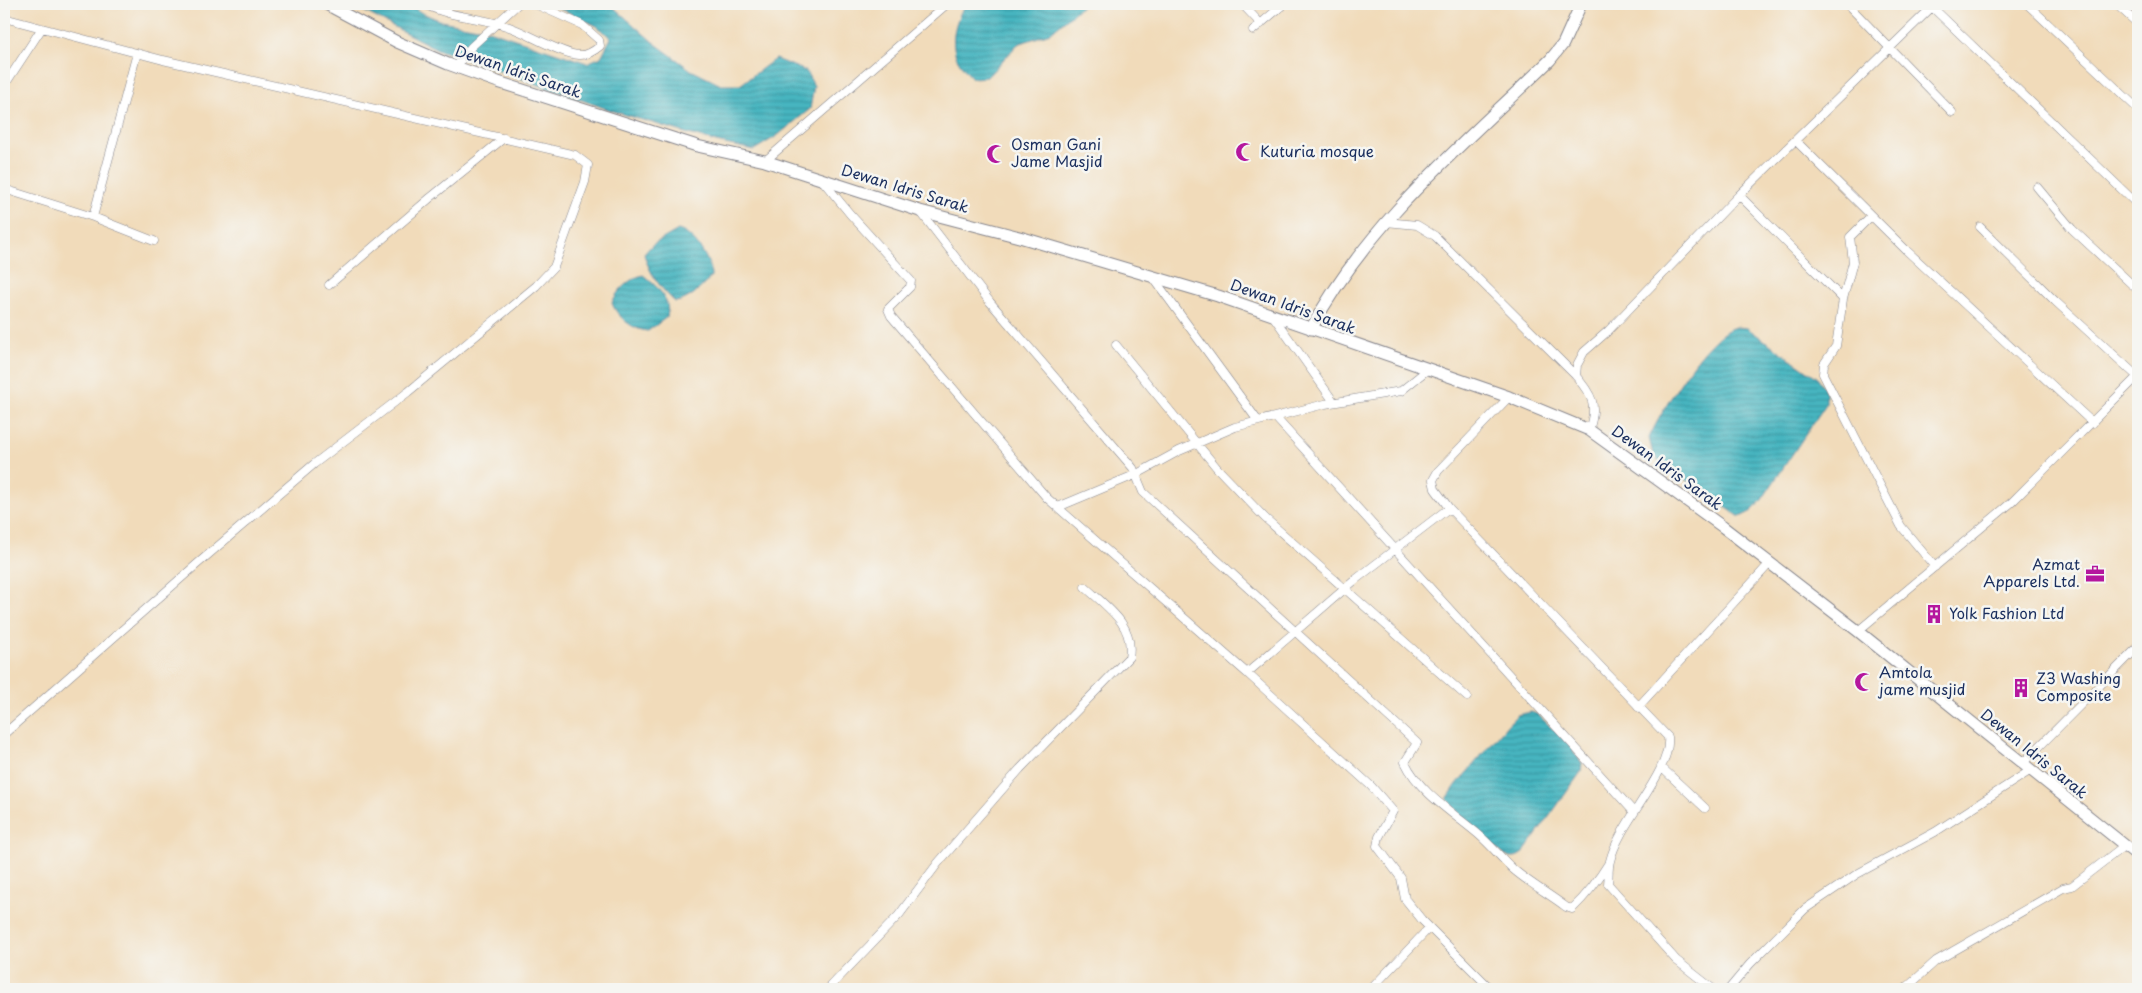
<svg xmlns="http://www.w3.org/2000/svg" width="2142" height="993" viewBox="0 0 2142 993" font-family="'Playpen Sans',sans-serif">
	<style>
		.water { fill: url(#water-rules); stroke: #30728f }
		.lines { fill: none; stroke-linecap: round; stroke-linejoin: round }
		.street-casing { stroke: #86858c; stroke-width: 9 }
		.secondary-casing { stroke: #86858c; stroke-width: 13 }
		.street { stroke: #fff; stroke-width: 8 }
		.secondary { stroke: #fff; stroke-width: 11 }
		.labels { text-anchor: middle; stroke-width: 5; stroke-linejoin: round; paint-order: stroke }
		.street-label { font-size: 15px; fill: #1b2f5e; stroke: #f6f6f2 }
		.poi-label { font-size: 15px; fill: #1b2f5e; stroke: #f6f6f2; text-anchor: start }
	</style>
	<defs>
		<pattern id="water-rules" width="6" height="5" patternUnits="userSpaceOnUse" patternTransform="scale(1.25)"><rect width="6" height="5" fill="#46b5c0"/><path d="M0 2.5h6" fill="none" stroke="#3a949f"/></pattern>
	</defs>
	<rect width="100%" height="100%" fill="#f6f6f2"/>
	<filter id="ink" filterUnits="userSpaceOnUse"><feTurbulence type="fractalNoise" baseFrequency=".02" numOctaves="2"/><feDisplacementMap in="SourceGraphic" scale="10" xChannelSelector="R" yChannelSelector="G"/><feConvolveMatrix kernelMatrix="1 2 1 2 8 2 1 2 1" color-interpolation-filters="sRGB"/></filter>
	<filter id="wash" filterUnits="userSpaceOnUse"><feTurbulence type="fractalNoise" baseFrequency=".0096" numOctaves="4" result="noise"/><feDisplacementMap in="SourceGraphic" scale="20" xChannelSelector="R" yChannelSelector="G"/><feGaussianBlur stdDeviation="1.12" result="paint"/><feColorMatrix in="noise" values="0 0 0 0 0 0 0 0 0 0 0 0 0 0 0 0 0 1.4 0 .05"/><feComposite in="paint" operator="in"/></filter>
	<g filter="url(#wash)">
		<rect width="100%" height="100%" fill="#f1dbba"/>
		<path class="water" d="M350 4H409L420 12 441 21 488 30 587 63 601 57 611 38 597 26 551 4H610L653 42 691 70 721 85H740L775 59 806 71 814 86 810 109 777 136 754 150 716 142 613 111 437 49Z
			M966 4H1084L1050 33 1018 44 987 77 972 78C967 72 959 64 956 56 950 38 956 18 966 4Z
			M678 230C694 234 712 261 711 277 702 287 689 301 675 302 661 289 649 273 644 254L652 245Z
			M643 275C657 286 671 299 667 317L648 331C633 330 617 317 612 303 617 290 630 278 643 275Z
			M1735 327 1747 328 1818 378 1826 392V404L1761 501 1752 511 1740 517 1661 463 1653 454 1649 438C1662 410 1706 335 1735 327Z
			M1531 712 1537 714 1567 742 1582 763 1581 772 1524 852C1517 858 1513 858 1504 855L1462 817 1447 799 1457 784 1509 723 1517 715Z"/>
	</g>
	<g filter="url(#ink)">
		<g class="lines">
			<g class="street-casing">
				<path id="street" d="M424 4C451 18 483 17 512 28 529 34 563 55 579 55 587 56 594 51 600 46L599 40 582 25 535 4
					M1242 4 1261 24
					M1847 4 1952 112
					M1929 4 2138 205
					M2027 4 2138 109
					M2116 4 2138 24
					M4 18 163 60 575 155 588 165 585 182 554 267 536 286 408 392 314 464 196 565 4 734
					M1253 30 1284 4
					M456 67 471 47 518 4
					M4 86 42 28
					M1796 141 1906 250 2093 423
					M765 161 947 4
					M822 180 850 214 911 281 910 287 888 309 891 316 1047 498 1247 673
					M2037 187 2072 229 2138 290
					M4 189 93 217 154 241
					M1739 195 1843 299
					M920 211 990 302 1133 468 1143 492 1417 743 1405 762C1419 792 1453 813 1478 834 1491 845 1501 858 1513 869 1529 883 1549 894 1566 907L1572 909C1588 894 1599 879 1610 861
					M1871 216 1850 237 1853 262 1843 299 1836 346 1824 364 1823 374 1901 526 1935 567
					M93 217 137 53
					M1386 222 1417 225 1435 236 1576 376C1592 396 1598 404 1589 430
					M1980 227 2055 301 2138 377
					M1152 276 1258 421
					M329 285 430 198 504 138
					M1273 316 1334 402
					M1116 345 1217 468 1265 518 1467 697
					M1576 376 1577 365 1584 352 1608 331 1739 195 1935 4
					M1509 397 1438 471 1433 480 1435 489 1449 508 1668 737C1672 772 1619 822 1610 861 1608 868 1609 877 1608 884L1676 960 1713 989
					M1275 417 1633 811
					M1058 507 1137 474 1179 451 1235 427 1325 404 1401 391 1427 370
					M1449 508 1355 580 1247 673 1371 786 1393 811 1379 837 1377 846 1401 878 1405 899 1422 920 1491 989
					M1858 631 2012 502 2138 376
					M1638 707 1770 563
					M2022 764 2138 647
					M1661 767 1705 808
					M828 989 899 915 938 863 1020 769 1129 657C1135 625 1107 607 1085 587
					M1371 989 1429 928
					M1729 989 1750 964 1805 909 1857 874 1935 832 2031 770
					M1905 989 1936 961 2063 888 2072 886 2125 845"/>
			</g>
			<g class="secondary-casing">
				<path id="secondary" d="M326 4 397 42 448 64 498 82 697 146 765 161 920 211 1023 238 1218 296 1509 397 1589 430 1723 527 1858 631 2138 856
					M1311 329C1368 222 1465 143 1550 60L1563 44 1581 4"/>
			</g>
			<use href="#street" class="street"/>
			<use href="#secondary" class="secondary"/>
		</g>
	</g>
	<defs>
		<g id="mosque-bare" transform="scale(1.5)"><path d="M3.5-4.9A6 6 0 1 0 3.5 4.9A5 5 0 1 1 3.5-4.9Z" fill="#b5179e" stroke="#f6f6f2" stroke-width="2.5" paint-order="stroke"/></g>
		<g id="office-bare" transform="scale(1.5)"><path d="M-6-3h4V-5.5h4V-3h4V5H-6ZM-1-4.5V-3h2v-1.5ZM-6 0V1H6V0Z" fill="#b5179e" stroke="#f6f6f2" stroke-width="2.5" paint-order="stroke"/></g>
		<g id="building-bare" transform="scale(1.5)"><path d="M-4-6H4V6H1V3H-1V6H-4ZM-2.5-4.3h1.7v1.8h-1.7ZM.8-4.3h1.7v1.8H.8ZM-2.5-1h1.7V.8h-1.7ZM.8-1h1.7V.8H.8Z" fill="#b5179e" stroke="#f6f6f2" stroke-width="2.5" paint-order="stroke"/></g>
	</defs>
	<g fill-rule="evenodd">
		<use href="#mosque-bare" x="1245" y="152"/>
		<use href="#mosque-bare" x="996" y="154"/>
		<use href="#office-bare" x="2095" y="574"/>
		<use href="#building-bare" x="1934" y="614"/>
		<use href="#mosque-bare" x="1864" y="682"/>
		<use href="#building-bare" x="2021" y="688"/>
	</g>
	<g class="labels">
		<g class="street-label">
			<text transform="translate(518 72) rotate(19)" y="5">Dewan Idris Sarak</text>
			<text transform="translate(905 189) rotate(17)" y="5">Dewan Idris Sarak</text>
			<text transform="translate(1293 307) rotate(20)" y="5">Dewan Idris Sarak</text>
			<text transform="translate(1667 468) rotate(36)" y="5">Dewan Idris Sarak</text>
			<text transform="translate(2034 754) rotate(39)" y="5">Dewan Idris Sarak</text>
		</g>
		<g class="poi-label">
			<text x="1011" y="150">Osman Gani<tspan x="1011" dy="17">Jame Masjid</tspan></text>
			<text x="1260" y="157">Kuturia mosque</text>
			<text x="2080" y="570" text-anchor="end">Azmat<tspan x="2080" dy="17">Apparels Ltd.</tspan></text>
			<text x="1949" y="619">Yolk Fashion Ltd</text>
			<text x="1879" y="678">Amtola<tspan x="1879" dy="17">jame musjid</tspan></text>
			<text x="2036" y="684">Z3 Washing<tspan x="2036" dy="17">Composite</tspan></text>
		</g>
	</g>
	<rect width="2142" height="993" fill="none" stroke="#f6f6f2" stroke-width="20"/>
</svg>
